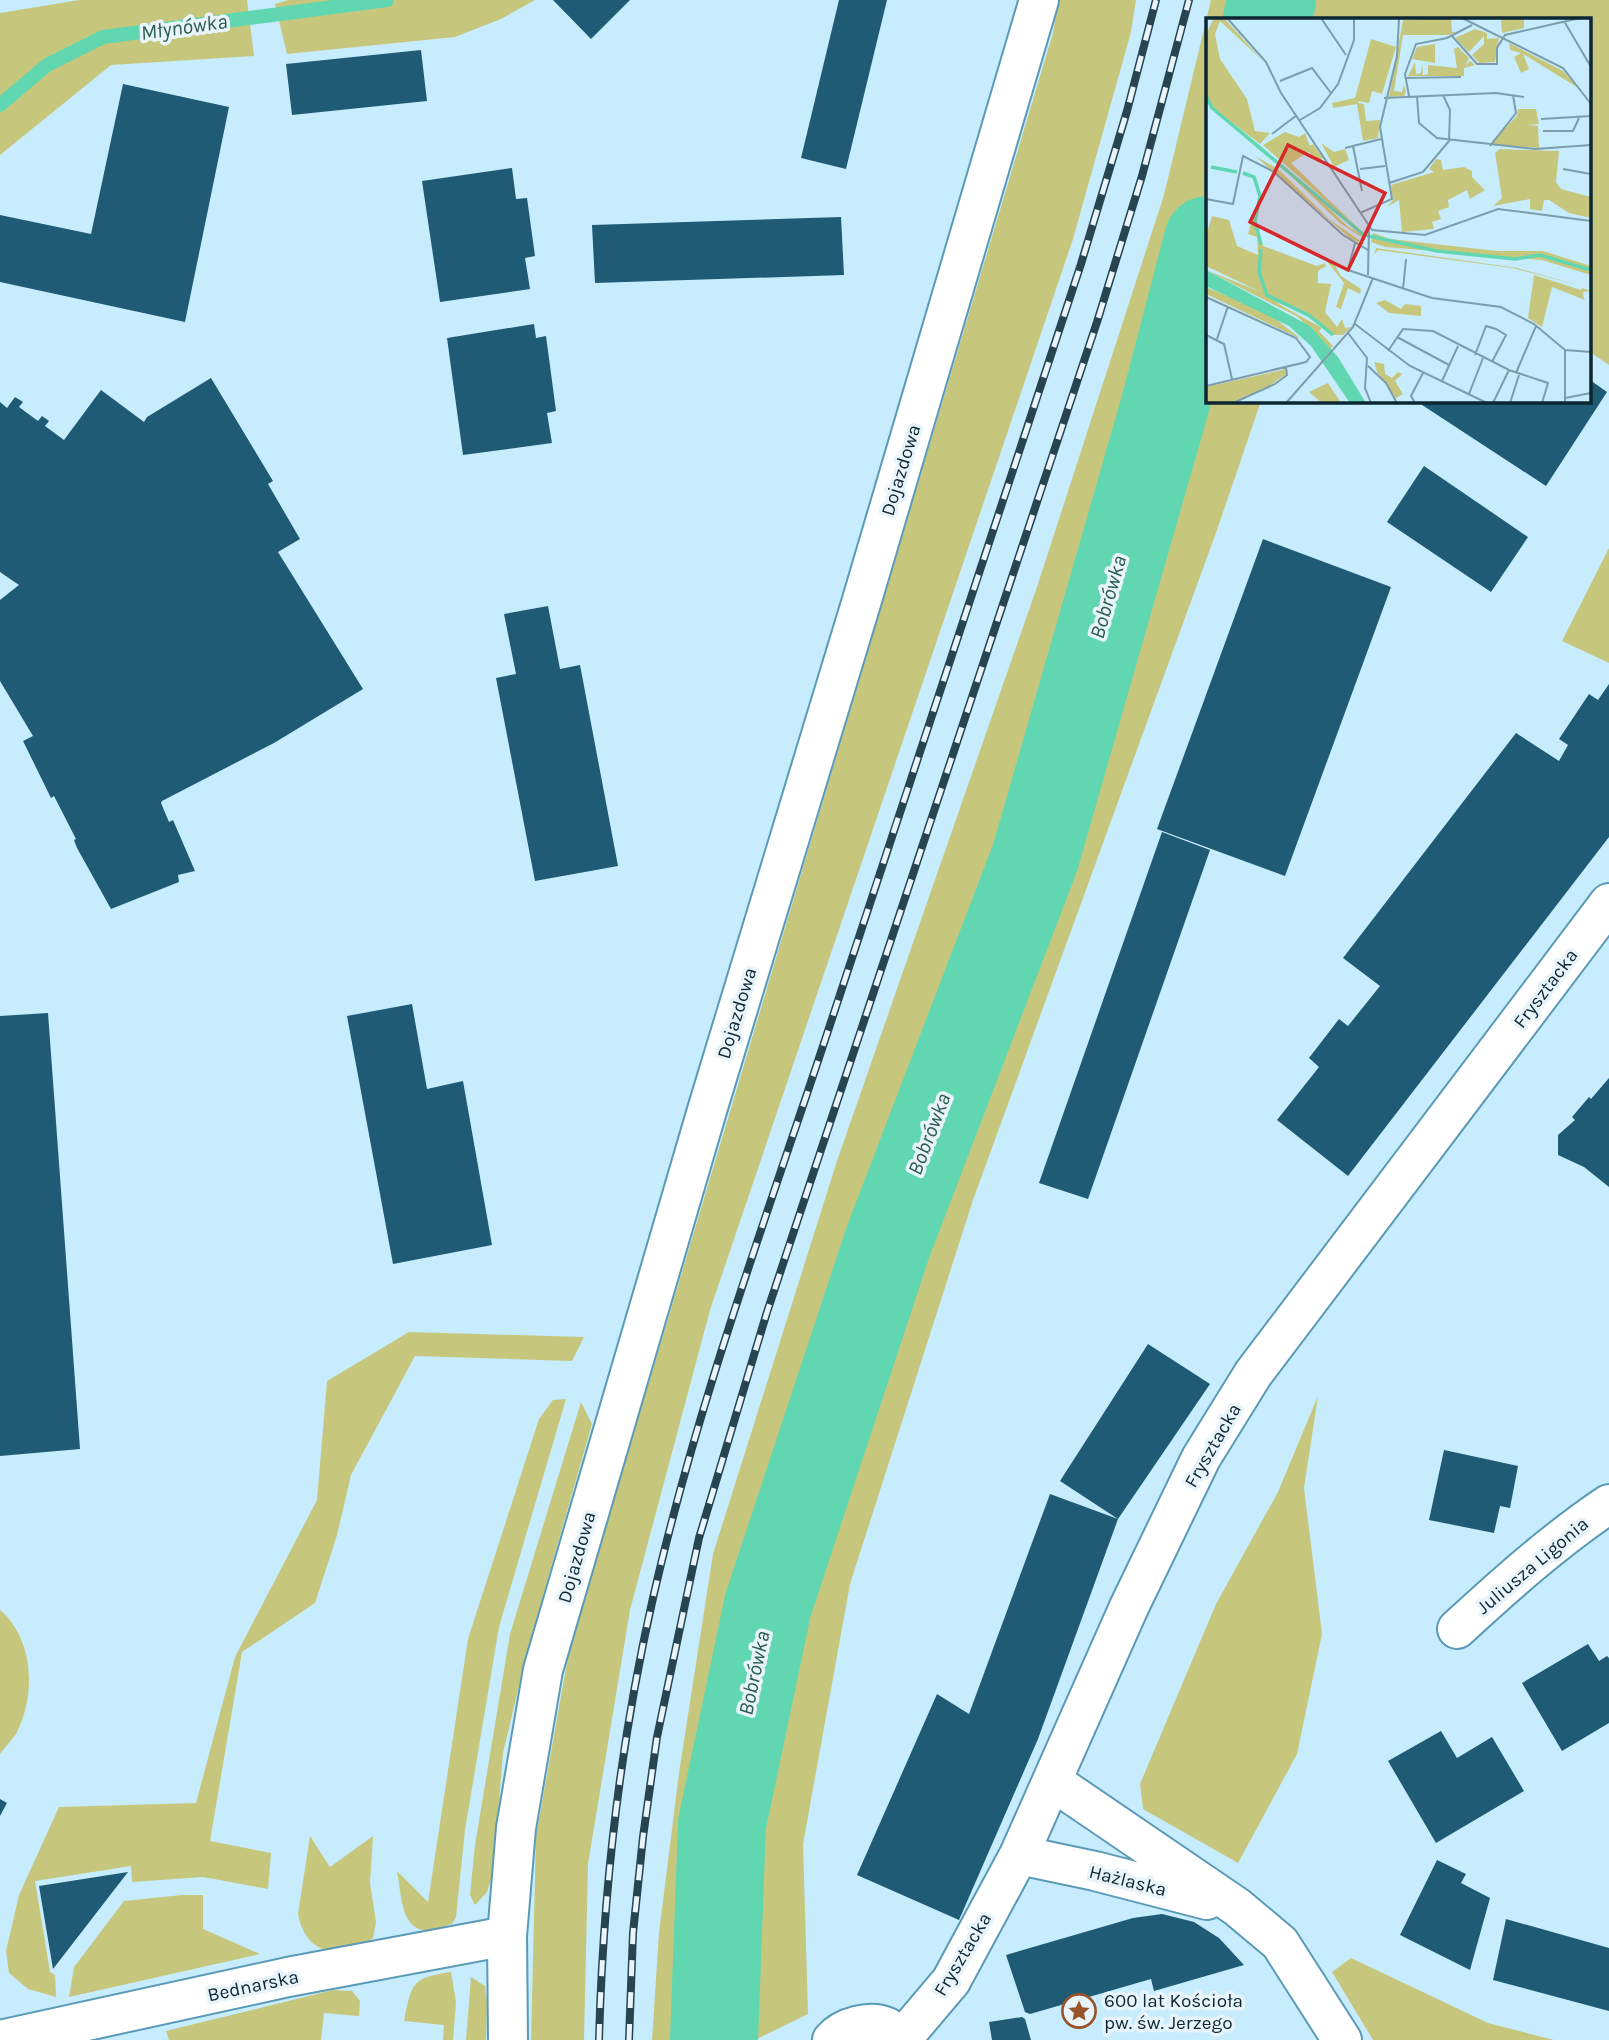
<svg xmlns="http://www.w3.org/2000/svg" width="1609" height="2040" viewBox="0 0 1609 2040" font-family="Karla,sans-serif">
	<style>
		.green { fill: #c6c77c }
		.lines { fill: none; stroke-linecap: round; stroke-linejoin: round }
		.stream { stroke: #60d7b1; stroke-width: 14 }
		.river { stroke: #60d7b1; stroke-width: 88 }
		.building { fill: #1f5b74 }
		.street-casing { stroke: #5b9ab6; stroke-width: 42 }
		.secondary-casing { stroke: #5b9ab6; stroke-width: 42 }
		.street { stroke: #fff; stroke-width: 38 }
		.secondary { stroke: #fff; stroke-width: 38 }
		.rail-casing { stroke: #294451; stroke-width: 8 }
		.rail { stroke: #e8f4fa; stroke-width: 5; stroke-dasharray: 16; stroke-linecap: butt }
		.labels { text-anchor: middle; stroke-width: 7; stroke-linejoin: round; paint-order: stroke }
		.street-label { font-size: 19px; fill: #0c2632; stroke: #e8f4fa }
		.poi-label { font-size: 19px; fill: #0c2632; stroke: #e8f4fa; text-anchor: start }
		.water-label { font-size: 21px; font-style: italic; fill: #2c5d4d; stroke: #e8f4fa }
		.inset-river { fill: none; stroke: #60d7b1; stroke-width: 3.5 }
		.inset-road { fill: none; stroke: #7c9dac; stroke-width: 2 }
		.view { fill: #d62828; fill-opacity: 0.15; stroke: #d62828; stroke-width: 3.5 }
		.inset-edge { fill: none; stroke: #0c2632; stroke-width: 3.5 }
	</style>
	<rect width="100%" height="100%" fill="#c6ecfe"/>
	<path class="green" d="M79 0H247L254 56 111 65 0 155V13Z
		M288 0H535L501 19 455 37 287 54 275 4Z
		M1058 0H1136L1131 32 1073 239 710 1310 630 1610 588 1864 584 2040H531L536 1836 570 1646 1053 33Z
		M1211 0H1258L1253 19H1208V190L1183 286 1080 647 939 1028 821 1337 729 1666 700 1864 698 2040H652L659 1933 679 1773 713 1554 837 1161 1037 587 1164 195Z
		M1315 0H1609V365L1590 352V19H1310Z
		M1208 368V401H1261L1217 530 973 1200 850 1584 803 1844 808 2014 755 2040H735L738 1839 855 1395 934 1154 1065 787Z
		M1609 548V663L1562 641Z
		M409 1332 584 1337 572 1361 415 1356 351 1475 337 1535 315 1603 242 1652 210 1841 271 1853 268 1889 203 1877 132 1882 131 1866 35 1881 50 1972 55 1975 56 1997 28 1989 9 1973 6 1951 19 1895 59 1807 196 1803 235 1657 317 1500 327 1381Z
		M1318 1396 1304 1488 1322 1634 1297 1754 1238 1863 1143 1809 1140 1784 1216 1604 1278 1492Z
		M566 1399 499 1627 465 1830 456 1917 452 1924C443 1926 433 1931 424 1930 400 1928 401 1889 397 1871L428 1902 468 1639 539 1419 553 1400Z
		M581 1402 592 1424 529 1644 503 1753 493 1873 487 1892 475 1905 470 1895 475 1845 510 1634Z
		M0 1610C34 1639 36 1694 17 1732 13 1739 5 1747 0 1754Z
		M310 1836 330 1867 373 1836 370 1883 376 1922 373 1938C341 1961 306 1956 298 1914Z
		M182 1895H203V1929L260 1954 69 1997 74 1967 124 1901Z
		M1351 1958 1488 2023 1554 2040H1373L1332 1972Z
		M451 1972 456 2002 453 2040H443L444 2025 404 2021C412 1983 411 1978 451 1972Z
		M471 1977 485 1986 487 2002 486 2040H466Z
		M333 1990 352 1991 360 2001 359 2016 324 2013 321 2040H169L166 2031Z"/>
	<g class="lines">
		<path class="stream" d="M0 105 47 65 103 37 387 0"/>
		<path class="river" d="M1267 19 1272 0
			M714 2040 722 1824 768 1605 888 1242 1035 858 1165 405 1208 240"/>
	</g>
	<path class="building" d="M553 0H630L591 39Z
		M839 0H887L846 169 801 158Z
		M421 50 427 101 292 115 286 64Z
		M123 84 229 107 185 322 0 282V215L91 234Z
		M512 168 516 199 527 198 535 256 525 258 530 289 440 302 422 181Z
		M841 217 844 275 595 283 592 225Z
		M534 324 536 338 546 336 556 411 547 413 552 443 463 455 447 338Z
		M211 378 273 481 268 484 300 539 278 552 363 689 274 743 162 801 161 803 169 822 173 820 195 871 178 875 179 882 111 909 77 848 74 840 76 839 54 796 51 798 23 741 33 736 0 681V600L19 585 0 572V402L7 408 15 397 23 402 19 407 38 421 42 416 49 421 45 426 64 440 101 390 144 422 147 417Z
		M1590 380 1607 392 1546 486 1416 401H1590Z
		M1424 466 1528 537 1491 592 1387 522Z
		M1263 539 1391 587 1285 876 1157 829Z
		M548 606 560 669 580 665 618 866 535 881 496 678 516 674 504 614Z
		M1609 684V837L1348 1176 1277 1120 1319 1067 1309 1058 1339 1019 1348 1026 1380 986 1343 958 1516 733 1559 761 1568 745 1559 739 1589 694 1598 700Z
		M1162 832 1210 850 1088 1199 1039 1183Z
		M412 1004 427 1089 463 1081 492 1245 393 1264 347 1016Z
		M48 1013 80 1449 0 1456V1016Z
		M1609 1078V1187L1584 1167 1558 1155V1135L1575 1120 1572 1117 1589 1097 1591 1099Z
		M1148 1344 1210 1384 1118 1519 1060 1481Z
		M1444 1450 1518 1466 1510 1508 1500 1506 1494 1533 1429 1520Z
		M1050 1494 1118 1519 1038 1739 959 1920 857 1875 937 1694 969 1714Z
		M1588 1644 1599 1661 1607 1656 1609 1658V1723L1562 1751 1522 1683Z
		M1441 1731 1457 1758 1492 1737 1524 1791 1436 1843 1388 1761Z
		M0 1799 7 1803 0 1816Z
		M1437 1860 1466 1874 1461 1883 1490 1898 1470 1970 1400 1935Z
		M128 1872 53 1969 39 1886Z
		M1162 1914 1194 1922 1219 1938 1244 1965 1154 1991 1151 1979 1030 2014 1025 2012 1006 1955 1133 1918Z
		M1506 1919 1609 1948V2011L1493 1980Z
		M1022 2017 1025 2019 1031 2040H992L989 2022Z"/>
	<g class="lines">
		<g class="street-casing">
			<path id="street" d="M1457 1629C1506 1584 1554 1541 1609 1504
				M0 2040 288 1977 507 1936
				M508 2040 507 1936 516 1828 543 1670 708 1107 862 600 1039 0"/>
		</g>
		<g class="secondary-casing">
			<path id="secondary" d="M1052 1781 1237 1907 1280 1943 1342 2040
				M1019 1855 1095 1871 1207 1900
				M832 2040C843 2027 870 2019 887 2027 891 2029 896 2036 900 2040
				M901 2040 951 1981 1019 1855 1129 1607 1201 1458 1253 1374 1609 903"/>
		</g>
		<use href="#street" class="street"/>
		<use href="#secondary" class="secondary"/>
		<g class="rail-casing">
			<path id="rail" d="M599 2040C603 1891 620 1743 653 1598 696 1409 764 1224 825 1040 910 781 996 523 1081 264L1127 111 1156 0
				M629 2040 633 1933 643 1837 657 1737 699 1538 767 1312 1097 322 1142 176 1189 0"/>
		</g>
		<use href="#rail" class="rail"/>
	</g>
	<defs>
		<g id="sight-ring" transform="scale(1.75)"><circle r="9.5" fill="#e8f4fa" stroke="#99532a" stroke-width="1.5"/><path d="M0-6L1.8-2.2L6-1.7L2.9 1.2L3.7 5.4L0 3.3L-3.7 5.4L-2.9 1.2L-6-1.7L-1.8-2.2Z" fill="#99532a"/></g>
	</defs>
	<g fill-rule="evenodd">
		<use href="#sight-ring" x="1079" y="2011"/>
	</g>
	<g class="labels">
		<g class="street-label">
			<text transform="translate(900 470) rotate(-73)" y="7">Dojazdowa</text>
			<text transform="translate(1545 988) rotate(-53)" y="7">Frysztacka</text>
			<text transform="translate(736 1013) rotate(-73)" y="7">Dojazdowa</text>
			<text transform="translate(1212 1445) rotate(-60)" y="7">Frysztacka</text>
			<text transform="translate(576 1557) rotate(-74)" y="7">Dojazdowa</text>
			<text transform="translate(1532 1565) rotate(-40)" y="7">Juliusza Ligonia</text>
			<text transform="translate(1128 1880) rotate(14)" y="7">Hażlaska</text>
			<text transform="translate(962 1954) rotate(-59)" y="7">Frysztacka</text>
			<text transform="translate(253 1985) rotate(-12)" y="7">Bednarska</text>
		</g>
		<g class="poi-label">
			<text x="1104" y="2007">600 lat Kościoła<tspan x="1104" dy="22">pw. św. Jerzego</tspan></text>
		</g>
		<g class="water-label">
			<text transform="translate(184 27) rotate(-8)" y="7">Młynówka</text>
			<text transform="translate(1108 597) rotate(-74)" y="7">Bobrówka</text>
			<text transform="translate(929 1134) rotate(-69)" y="7">Bobrówka</text>
			<text transform="translate(754 1673) rotate(-78)" y="7">Bobrówka</text>
		</g>
	</g>
	<g transform="translate(1206 18)">
		<rect width="385" height="385" fill="#c6ecfe"/>
		<path d="M8 0H18L56 42 14 3 9 16 14 41 41 81 49 113 64 115 54 126 6 89 0 76V16ZM245 0 246 14H250L243 17H197L188 73 196 74 198 67 200 73 198 78 183 79 197 2ZM295 0H318V10L296 15ZM269 11 281 15V21L293 20 289 44 273 45 266 37 278 26V18L263 34 249 20ZM165 21 190 29 176 76 166 73 163 85 153 83 152 85 158 86 160 103 174 102 172 120 157 123 151 86 127 90 126 85 149 80ZM303 25 357 53 374 71 317 36 323 51 315 55 308 39 315 35 304 32ZM229 26V45L206 41 211 29ZM252 29 263 40 259 48 264 43 269 47 258 50V58H202L209 44 210 56 215 55 216 44 217 57 222 56V47L251 50 248 31ZM312 91H330L333 106 322 107 332 108 333 130 288 127 286 123 311 98ZM79 114 93 119 99 115 104 128 107 126 117 140 111 144 103 134 85 145 159 217 57 127ZM115 125 128 134 139 131 143 142 128 149ZM55 129 100 168 141 208 159 219 160 222 135 206ZM294 131 353 133 350 164 355 171 385 179V200L363 195 343 182H338L336 193 324 191V181L287 188 296 180 289 135ZM49 138 72 151 123 201 160 227 145 221ZM230 141 235 142 237 152 258 149 266 153V159L279 172 264 181 261 172 242 182 243 189 232 193 235 201 226 204 228 211 196 214 193 182 181 189 187 182 185 167 228 154 223 151ZM49 192 53 193 50 201 57 228 111 248 119 245 120 248 112 253V265L125 266 119 294 131 309 136 301 139 310 145 309 137 317H126L94 293 69 284 116 310 113 313 127 328 124 331 92 299 0 252 55 274 0 248V218L6 198 23 202 31 228 52 237 51 219 42 216ZM167 215 184 221 291 233H337L385 248V257L336 242 179 229 165 224ZM170 230 311 250 376 268 306 250 172 232 168 237ZM120 242H126L135 258 155 271 154 276 142 270 135 291 130 289 138 265ZM328 257 375 272 376 270 385 273 377 274 378 278 375 273 379 282 346 269 336 309 322 300ZM2 270 62 295 95 321 0 276ZM179 282 195 291 199 286 215 288V298L183 295 170 285ZM166 337 168 344 178 346 179 356 186 360 192 354 196 356 189 363 197 376 190 380 171 354ZM80 351V356L63 368 24 385H0V369ZM122 365 135 385H116L103 374Z" fill="#c6c77c"/>
		<path d="M0 252 104 308 132 339 160 385H144L105 328 83 308 0 268Z" fill="#60d7b1"/>
		<path class="inset-river" d="M0 78 6 90 158 217 231 233 309 241 334 237 385 252M5 149 31 154M37 155 48 159 54 178 49 203 55 227M55 231 53 254 61 277 104 298 127 317"/>
		<path class="inset-road" d="M21 0 60 44 75 75 166 212 219 217 292 191 385 203M115 0 140 37M256 0 357 50 385 86M358 3 385 49M246 18 271 46H291V30L299 17 374 0M199 60 255 59M74 63 106 50 125 75M203 78 199 56 210 26 241 20 266 7M211 78 213 105 231 120 329 131 385 127M178 80 290 75 318 79M335 101 385 98M94 102 114 90 132 66 148 22V0M337 113H367L373 100M66 116 91 97M147 128 156 173M284 128 310 95 307 77M139 130 175 121M154 151 179 148M357 151 385 156M183 165 217 154 243 123 244 92 237 77M0 181 27 186 37 138 68 154 137 217 162 232M154 195 186 181 174 109 191 38 193 0M149 225 142 252 226 280 295 289 328 306 359 332M162 257 163 209M197 271 200 241M0 279 90 320 104 339 100 344 0 368M149 306 204 348 281 385M142 315 161 340 159 370 165 385M0 317 18 326 26 361M191 319 243 347M11 321 22 288M359 332V385M359 332 385 334M182 333 197 311 227 313 303 352 342 365 336 385M269 337 280 308 290 311 300 317 286 344M162 348 180 365 191 385M310 355 330 308M236 363 252 328M263 376 277 340M359 380 385 375M27 385 69 366 81 357 80 349M80 385 147 309 167 260M209 385 205 378 217 355M287 385 303 352M304 385 313 357"/>
		<path class="view" d="M82 127 179 175 142 252 44 204Z"/>
		<rect width="385" height="385" class="inset-edge"/>
	</g>
</svg>
